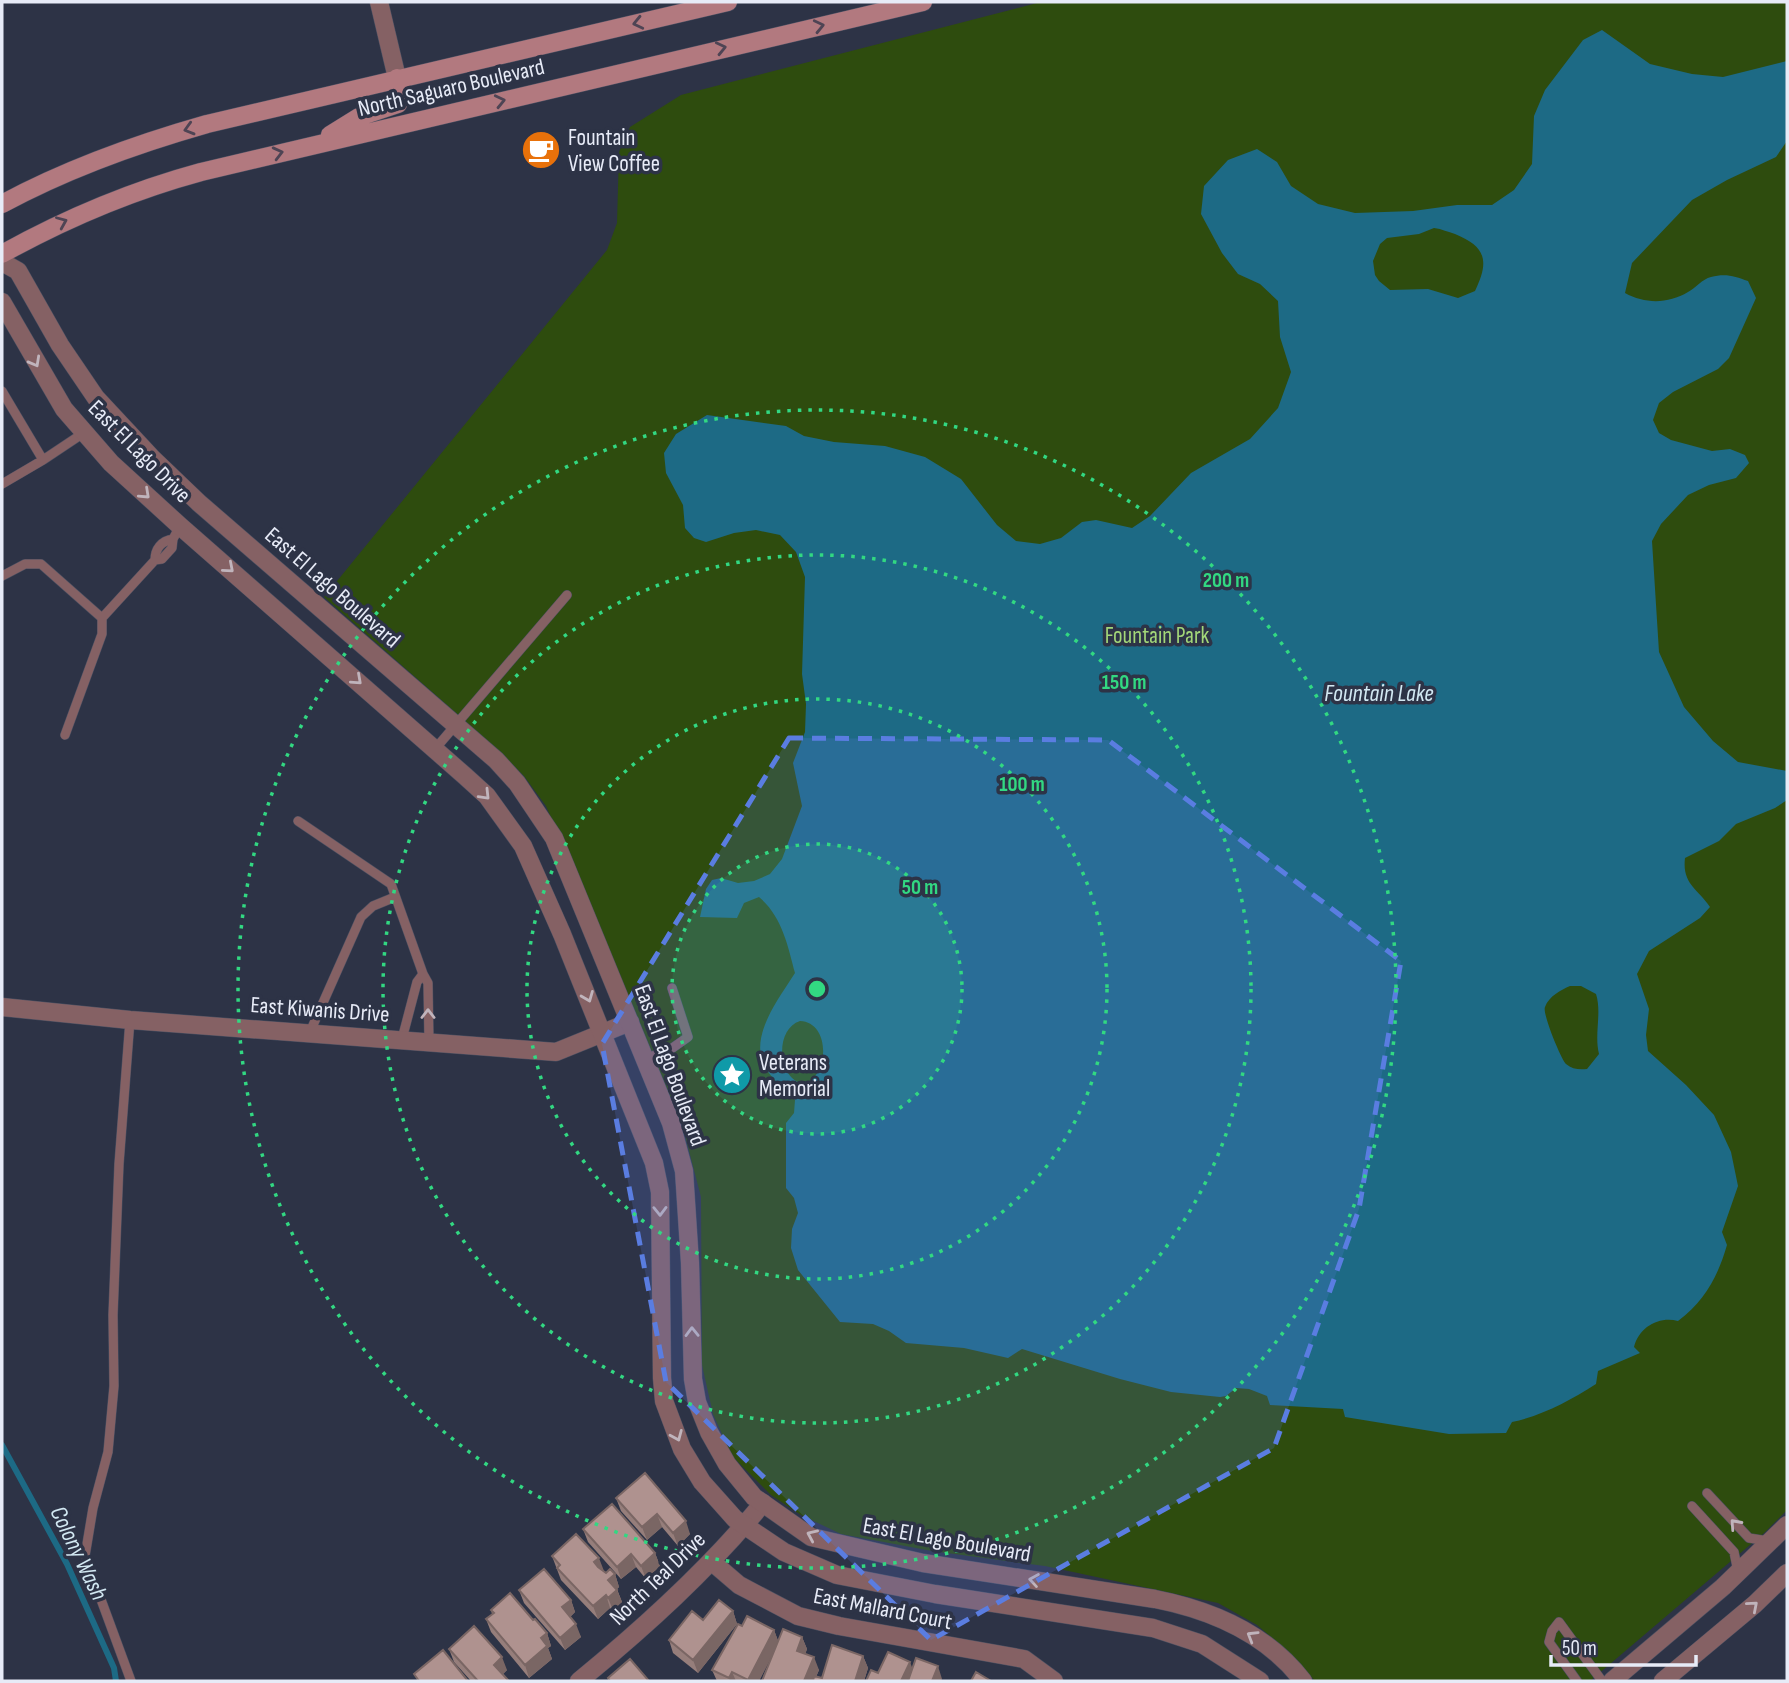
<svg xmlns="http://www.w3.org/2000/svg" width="1789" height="1683" viewBox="0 0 1789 1683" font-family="'Sofia Sans Condensed',sans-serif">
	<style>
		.green { fill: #2e4c0e }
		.water { fill: #1d6a85; fill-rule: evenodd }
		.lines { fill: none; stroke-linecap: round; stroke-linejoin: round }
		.stream { stroke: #1d6a85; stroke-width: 6 }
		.service-casing { stroke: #4b5062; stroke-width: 10 }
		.minor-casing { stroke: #4b5062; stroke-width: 19 }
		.tertiary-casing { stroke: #4b5062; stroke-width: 19 }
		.secondary-casing { stroke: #4b5062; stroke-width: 19 }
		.service { stroke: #856164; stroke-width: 9 }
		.minor { stroke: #856164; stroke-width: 18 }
		.tertiary { stroke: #856164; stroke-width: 18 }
		.secondary { stroke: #b2797f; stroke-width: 18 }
		.wall { fill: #967e7b }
		.shaded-wall { fill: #7a6664 }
		.building { fill: #af928f; stroke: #7a6664; stroke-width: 2 }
		.oneway { stroke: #4e4454 }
		.oneway2 { stroke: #c0b4bc }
		.marked { fill: #5a7de1; fill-opacity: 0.2; stroke: #5a7de1; stroke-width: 5; stroke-dasharray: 14 9; stroke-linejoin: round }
		.ring { fill: none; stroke: #32d882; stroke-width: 3.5; stroke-dasharray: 3.5 7 }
		.labels { text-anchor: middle; stroke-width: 7; stroke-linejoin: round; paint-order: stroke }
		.street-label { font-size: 23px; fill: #e7ebf7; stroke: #2d3346 }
		.poi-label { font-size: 23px; fill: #e7ebf7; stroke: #2d3346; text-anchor: start }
		.park-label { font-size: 23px; fill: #a3d779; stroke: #2d3346 }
		.water-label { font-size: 24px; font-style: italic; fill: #d2e8f2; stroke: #2d3346 }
		.centre { fill: #32d882; stroke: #2d3346; stroke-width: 3.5 }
		.ring-label { font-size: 21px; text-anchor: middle; font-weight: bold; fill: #32d882; stroke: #2d3346; stroke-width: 7; stroke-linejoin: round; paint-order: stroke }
	</style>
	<rect width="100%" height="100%" fill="#2d3346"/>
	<path class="green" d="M1041 2H1787V1510L1764 1533 1590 1681H1315L1289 1652 1257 1625 1218 1603 1045 1566 932 1551 841 1534 801 1515 771 1495 732 1456 713 1414 702 1365 701 1197 682 1124 546 806 524 776 497 749 324 597 607 250 617 223 619 152 630 127 681 95Z"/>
	<path class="water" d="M1602 30 1650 64 1692 74 1723 77 1787 61V141L1776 157 1727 180 1692 200 1632 263 1625 293C1645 304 1668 304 1688 292 1696 288 1702 279 1711 277 1725 273 1735 276 1748 281L1756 298 1729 358 1718 369 1673 392 1659 403 1653 420 1659 433 1671 440 1712 451 1730 449 1745 455 1749 463 1736 478 1709 485 1688 495 1661 524 1652 541 1659 652 1684 707 1713 741 1738 762 1787 771V800L1775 808 1736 824 1719 841 1685 858C1682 884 1697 888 1710 907L1700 918 1649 951 1637 974 1649 1009 1646 1035 1648 1051 1686 1085 1714 1115 1731 1152 1738 1186 1722 1232 1727 1245C1718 1276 1705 1301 1678 1321 1659 1316 1639 1327 1634 1347L1640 1353 1598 1371 1596 1384C1569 1401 1544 1415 1512 1422L1506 1433 1449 1434 1345 1417 1343 1409 1270 1405 1267 1396 1249 1389 1236 1388 1226 1396 1220 1397 1171 1392 1120 1379 1022 1349 1008 1358 964 1348 906 1343 889 1331 873 1324 840 1322 798 1270 791 1248 792 1229 798 1213 794 1198 786 1188V1123L794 1113 795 1100C785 1090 769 1077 763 1063 751 1033 780 997 795 973 788 946 782 916 759 897L744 903 737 918 700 917 706 889 712 880 721 878 738 883 754 881 770 874 782 859 802 806 793 763 805 732 806 704 802 674 805 577 796 552 780 535 756 530 734 533 706 542 694 538 685 528 683 505 666 473 664 453 676 434 707 415 786 426 804 436 834 442 885 446 925 457 961 479 997 525 1016 541 1040 544 1061 538 1082 522 1096 520 1132 528 1150 516 1191 473 1250 439 1278 408 1291 372 1280 337 1278 301 1260 284 1238 274 1222 253 1201 214 1204 186 1228 160 1257 149 1277 162 1291 186 1318 204 1355 213 1413 211 1457 205H1492L1514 190 1532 164 1534 116 1545 90 1583 40ZM1434 228C1442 229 1448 232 1455 234 1487 247 1489 262 1475 291L1458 298 1428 289 1390 290 1379 281 1375 275 1373 261 1380 244 1387 238 1419 234ZM1570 986H1581L1596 994C1602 1013 1594 1034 1599 1054L1587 1069C1579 1070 1572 1069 1566 1064 1561 1059 1542 1013 1545 1007 1549 996 1561 990 1570 986ZM800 1021C830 1022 830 1074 805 1084 777 1081 774 1029 800 1021Z"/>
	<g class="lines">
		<path class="stream" d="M2 1445 67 1564 114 1668 116 1681"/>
		<g class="service-casing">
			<path id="service" d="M2 391 43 460 85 432
				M2 484 43 460
				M173 539C161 541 155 549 155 560L162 559 172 548 173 539 180 526
				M2 576 25 564H41L102 618
				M65 735 102 634V618L155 560
				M435 749 567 595
				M298 821 391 884 423 974 428 983 429 1042
				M130 1020 119 1164 113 1315 114 1386 108 1452 93 1508 85 1556 131 1681
				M310 1032 361 917 373 906 395 897
				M402 1039 417 982 423 974
				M645 1059 671 1049 688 1037 672 988
				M1707 1493 1749 1538 1768 1541
				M1692 1506 1734 1552 1738 1572
				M1577 1681 1549 1642 1552 1631 1559 1622 1602 1681"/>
		</g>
		<g class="minor-casing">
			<path id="minor" d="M379 2 397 78
				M2 1007 130 1020 556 1052 630 1022
				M711 1561 739 1585 798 1616 839 1626 1024 1659 1054 1681
				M579 1681C645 1627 708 1570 763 1503"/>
		</g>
		<g class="tertiary-casing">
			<path id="tertiary" d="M2 262 18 271 60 345 96 398 151 457 199 503 496 760 517 783 554 838 671 1123 684 1171 690 1263 693 1379 697 1402 709 1432 727 1464 754 1497 811 1537 923 1563 1155 1599C1211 1610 1267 1634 1303 1681
				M2 302 64 409 111 463 180 526 465 776 487 796 523 846 562 934 654 1163 660 1192 662 1378 664 1401 682 1449 702 1482 735 1519 784 1552 837 1575 935 1594 1153 1628 1202 1644 1260 1681
				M1612 1681 1723 1587 1787 1525
				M1663 1681 1755 1604 1787 1573"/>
		</g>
		<g class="secondary-casing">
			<path id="secondary" d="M330 135 359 117 398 104 400 94 397 78
				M2 204C63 171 140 143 207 124L728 2
				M2 254C65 219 131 191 201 172L923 2"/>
		</g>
		<use href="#service" class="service"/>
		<use href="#minor" class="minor"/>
		<use href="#tertiary" class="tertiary"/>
		<use href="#secondary" class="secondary"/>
	</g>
	<path class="wall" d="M645 1473 690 1534 678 1546 662 1527 647 1540 621 1511 616 1498Z
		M583 1529 655 1553 660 1566 646 1579 636 1567 621 1579 588 1542Z
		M552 1556 604 1571 606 1573 615 1574 619 1587 617 1589 622 1602 613 1610 610 1608 598 1619 561 1580Z
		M519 1590 571 1600 575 1612 570 1617 581 1637 565 1650 524 1603Z
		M491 1610 533 1620 547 1633 551 1646 548 1648 552 1659 529 1678 491 1632 486 1619 492 1614Z
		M733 1611 737 1624 698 1673 673 1653 669 1640 703 1620Z
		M742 1626 774 1630 778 1641 802 1637 807 1649 805 1654 819 1670 816 1677 822 1678 863 1656 868 1668 864 1681H762L773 1653 759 1681H717L712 1670Z
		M449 1649 507 1670 503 1674 509 1681H471L454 1662Z"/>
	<path class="shaded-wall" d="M657 1514 662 1527 647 1540 642 1527Z
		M686 1521 690 1534 678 1546 673 1533Z
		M655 1553 660 1566 646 1579 641 1566Z
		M631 1554 636 1567 621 1579 617 1567Z
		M599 1558 604 1571 599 1575 594 1562Z
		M615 1574 619 1587 613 1593 608 1580Z
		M617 1590 622 1602 613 1610 608 1598Z
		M606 1595 610 1608 598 1619 593 1606Z
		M571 1600 575 1612 567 1620 562 1607Z
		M733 1611 737 1624 698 1673 693 1660Z
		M576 1624 581 1637 565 1650 560 1638Z
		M774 1630 779 1643 759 1681H748V1680Z
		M547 1633 551 1646 548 1648 552 1659 529 1678 525 1665 541 1638Z
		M802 1637 807 1649 802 1664 797 1651Z
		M863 1656 868 1668 864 1681H855Z
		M502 1657 507 1670 499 1678 494 1665Z
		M814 1657 819 1670 814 1681H804Z
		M910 1662 915 1675 912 1681H901Z
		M938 1666 942 1679 941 1681H932Z
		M732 1672 736 1681H730L729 1678Z"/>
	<path class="building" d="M645 1473 686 1521 673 1533 657 1514 642 1527 616 1498Z
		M612 1504 655 1553 641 1566 631 1554 617 1567 583 1529Z
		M576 1534 599 1558 594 1562 598 1567 606 1573 610 1569 615 1574 608 1580 617 1590 608 1598 606 1595 593 1606 557 1568 560 1565 552 1556Z
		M544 1569 571 1600 562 1607 576 1624 560 1638 519 1590Z
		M510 1593 533 1620 535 1619 547 1633 541 1638 547 1646 525 1665 486 1619 494 1613 491 1610Z
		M719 1600 733 1611 693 1660 669 1640 692 1611 703 1620Z
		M747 1616 774 1630 748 1680 732 1672 729 1678 712 1670 738 1624 742 1626Z
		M474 1626 502 1657 494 1665 508 1680 507 1681H478L449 1649Z
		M783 1629 802 1637 797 1651 814 1657 804 1681H762Z
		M832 1645 863 1656 855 1681H813L814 1676 822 1678Z
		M443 1650 468 1681H419L414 1674Z
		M888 1652 910 1662 901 1681H866L871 1670 878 1673Z
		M916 1658 938 1666 932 1681H934H908Z
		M630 1659 649 1681H610L608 1678Z
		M976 1672 991 1681H971Z"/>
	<defs><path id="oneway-chevron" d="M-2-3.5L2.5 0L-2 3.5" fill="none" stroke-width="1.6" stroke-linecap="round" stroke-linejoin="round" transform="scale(1.75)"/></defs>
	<g class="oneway">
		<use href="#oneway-chevron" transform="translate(638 23) rotate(167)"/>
		<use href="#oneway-chevron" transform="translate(819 26) rotate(-13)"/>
		<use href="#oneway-chevron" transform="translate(721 48) rotate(-13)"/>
		<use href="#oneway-chevron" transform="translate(500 101) rotate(-13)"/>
		<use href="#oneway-chevron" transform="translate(189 129) rotate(164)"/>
		<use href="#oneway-chevron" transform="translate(278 153) rotate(-14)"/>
		<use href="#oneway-chevron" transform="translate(62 222) rotate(-23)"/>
	</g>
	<g class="oneway2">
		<use href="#oneway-chevron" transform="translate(35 362) rotate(61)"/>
		<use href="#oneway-chevron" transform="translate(145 494) rotate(43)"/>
		<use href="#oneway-chevron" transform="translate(229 568) rotate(41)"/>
		<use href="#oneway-chevron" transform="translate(357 680) rotate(42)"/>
		<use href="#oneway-chevron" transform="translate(485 795) rotate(46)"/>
		<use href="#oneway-chevron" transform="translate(588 997) rotate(68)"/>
		<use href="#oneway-chevron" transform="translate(428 1014) rotate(-90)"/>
		<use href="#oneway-chevron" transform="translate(660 1211) rotate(89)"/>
		<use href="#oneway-chevron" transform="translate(692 1332) rotate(-91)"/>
		<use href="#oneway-chevron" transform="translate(677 1436) rotate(67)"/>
		<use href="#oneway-chevron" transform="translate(1735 1524) rotate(-132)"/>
		<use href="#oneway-chevron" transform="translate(812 1535) rotate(-156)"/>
		<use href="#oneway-chevron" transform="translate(1034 1580) rotate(-171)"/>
		<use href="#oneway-chevron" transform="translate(1753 1606) rotate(-41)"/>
		<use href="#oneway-chevron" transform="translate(1252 1636) rotate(-149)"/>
	</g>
	<path class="marked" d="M789 738 1108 740 1401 961 1359 1209 1274 1448 931 1640 666 1382 602 1044Z"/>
	<circle cx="817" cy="989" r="145" fill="#32d882" fill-opacity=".12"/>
	<g class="ring">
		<circle cx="817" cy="989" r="145"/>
		<circle cx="817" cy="989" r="290"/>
		<circle cx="817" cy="989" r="434"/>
		<circle cx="817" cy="989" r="579"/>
	</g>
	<defs>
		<g id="cafe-disc" transform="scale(2.0125)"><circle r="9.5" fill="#e8710a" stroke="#2d3346"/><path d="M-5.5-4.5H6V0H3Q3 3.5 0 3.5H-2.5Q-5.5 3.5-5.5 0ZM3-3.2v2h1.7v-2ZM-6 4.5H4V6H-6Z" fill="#fff"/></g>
		<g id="sight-disc" transform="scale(2.0125)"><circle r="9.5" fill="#0f9aa8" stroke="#2d3346"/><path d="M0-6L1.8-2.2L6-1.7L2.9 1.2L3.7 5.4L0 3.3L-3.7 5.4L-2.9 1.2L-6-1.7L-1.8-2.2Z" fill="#fff"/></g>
	</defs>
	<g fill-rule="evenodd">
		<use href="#cafe-disc" x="541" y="150"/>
		<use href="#sight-disc" x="732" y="1075"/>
	</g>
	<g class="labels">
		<g class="street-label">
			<text transform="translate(451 87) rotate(-13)" y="8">North Saguaro Boulevard</text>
			<text transform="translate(140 451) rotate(45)" y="8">East El Lago Drive</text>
			<text transform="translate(333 587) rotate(41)" y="8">East El Lago Boulevard</text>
			<text transform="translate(320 1009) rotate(4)" y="8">East Kiwanis Drive</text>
			<text transform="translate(671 1065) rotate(70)" y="8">East El Lago Boulevard</text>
			<text transform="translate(947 1539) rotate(10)" y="8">East El Lago Boulevard</text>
			<text transform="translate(657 1578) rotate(-44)" y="8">North Teal Drive</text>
			<text transform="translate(883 1608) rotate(11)" y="8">East Mallard Court</text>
		</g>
		<g class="poi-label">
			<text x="568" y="145">Fountain<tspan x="568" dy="26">View Coffee</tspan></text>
			<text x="759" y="1070">Veterans<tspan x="759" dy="26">Memorial</tspan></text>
		</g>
		<g class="park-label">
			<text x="1157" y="643">Fountain Park</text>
		</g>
		<g class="water-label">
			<text x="1379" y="701">Fountain Lake</text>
			<text transform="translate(79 1553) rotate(64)" y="8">Colony Wash</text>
		</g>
	</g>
	<circle cx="817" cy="989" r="10" class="centre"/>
	<g class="ring-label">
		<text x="1226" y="587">200 m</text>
		<text x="1124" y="689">150 m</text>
		<text x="1022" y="791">100 m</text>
		<text x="920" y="894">50 m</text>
	</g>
	<rect width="1789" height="1683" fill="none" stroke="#e7ebf7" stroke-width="7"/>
	<path d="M1551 1655v10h145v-10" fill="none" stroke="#e7ebf7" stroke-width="3.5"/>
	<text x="1562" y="1655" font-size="21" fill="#e7ebf7" stroke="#2d3346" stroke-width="5" paint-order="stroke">50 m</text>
</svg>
